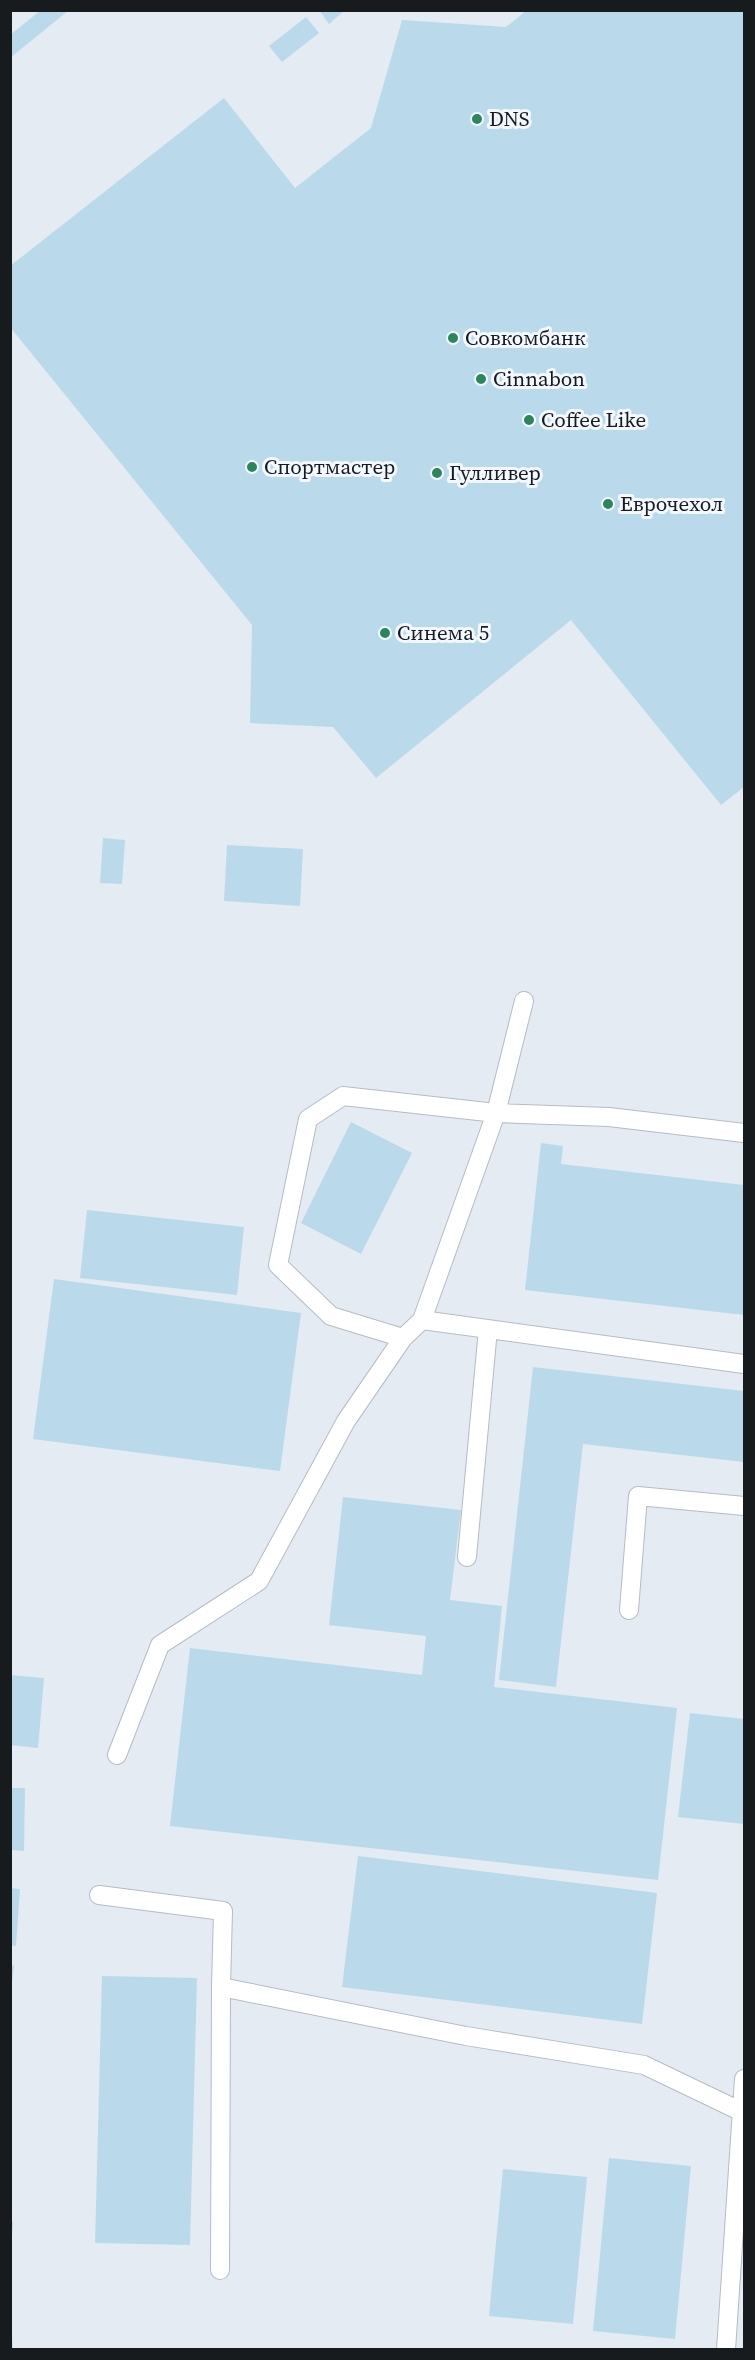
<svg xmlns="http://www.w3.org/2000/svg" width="755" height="2360" viewBox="0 0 755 2360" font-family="'Source Serif 4',serif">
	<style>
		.building { fill: #badaeb }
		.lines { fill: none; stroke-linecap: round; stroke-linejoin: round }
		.service-casing { stroke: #b6bcc3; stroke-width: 20 }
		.service { stroke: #fff; stroke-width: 18 }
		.poi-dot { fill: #2c865c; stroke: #f3f8fe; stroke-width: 2 }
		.labels { text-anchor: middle; stroke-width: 6; stroke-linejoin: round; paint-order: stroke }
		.poi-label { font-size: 21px; fill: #181b1d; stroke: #f3f8fe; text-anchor: start }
	</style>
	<rect width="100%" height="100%" fill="#e4ebf2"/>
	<path class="building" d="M41 10H69L10 58V35Z
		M319 10H345L329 24Z
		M527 10H744V787L721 805 571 620 376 778 333 727 250 723 252 625 10 327V266L224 98 295 188 371 128 402 20 506 27Z
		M306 17 319 33 282 62 269 46Z
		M103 838 125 840 122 884 100 883Z
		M227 845 303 849 300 906 224 901Z
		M351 1122 412 1153 361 1254 301 1223Z
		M541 1143 563 1146 561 1164 744 1185V1315L525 1290Z
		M87 1210 244 1227 237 1295 80 1278Z
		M54 1279 301 1313 280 1471 33 1439Z
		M533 1367 744 1391V1462L583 1444 556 1687 499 1680Z
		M343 1497 461 1510 450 1600 502 1606 494 1687 677 1708 658 1880 170 1826 190 1648 422 1675 426 1636 329 1625Z
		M10 1675 44 1678 38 1748 10 1745Z
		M690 1713 744 1719V1824L678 1817Z
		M10 1788H25L24 1851 10 1850Z
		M358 1856 657 1893 642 2024 342 1987Z
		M10 1888 20 1889 16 1946 10 1945Z
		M10 1965 14 1966 12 1982H10Z
		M102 1976 197 1978 190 2245 95 2243Z
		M609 2158 691 2166 675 2339 593 2331Z
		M503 2169 587 2177 573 2324 489 2316Z
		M10 2221H13L12 2238H10Z
		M10 2332H12L13 2350H10Z"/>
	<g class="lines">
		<g class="service-casing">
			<path id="service" d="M422 1320 744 1364
				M403 1338 331 1316 278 1265 308 1119 343 1096 496 1113 609 1117 744 1133
				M467 1557 488 1329
				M629 1610 638 1496 744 1506
				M117 1755 160 1645 259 1581 346 1421 403 1338 422 1320 496 1113 524 1001
				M99 1895 223 1911 221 1987 466 2036 644 2065 742 2112
				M220 2270 221 1987
				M726 2350 744 2079"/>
		</g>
		<use href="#service" class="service"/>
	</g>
	<g class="poi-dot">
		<circle cx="477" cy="119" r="6"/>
		<circle cx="453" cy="338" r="6"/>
		<circle cx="481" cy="379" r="6"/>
		<circle cx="529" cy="420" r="6"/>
		<circle cx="252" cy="467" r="6"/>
		<circle cx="437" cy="473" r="6"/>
		<circle cx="608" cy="504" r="6"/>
		<circle cx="385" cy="633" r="6"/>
	</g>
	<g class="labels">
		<g class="poi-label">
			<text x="489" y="126">DNS</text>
			<text x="465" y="345">Совкомбанк</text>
			<text x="493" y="386">Cinnabon</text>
			<text x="541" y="427">Coffee Like</text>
			<text x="264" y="474">Спортмастер</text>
			<text x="449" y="480">Гулливер</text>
			<text x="620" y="511">Еврочехол</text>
			<text x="397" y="640">Синема 5</text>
		</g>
	</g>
	<rect width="755" height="2360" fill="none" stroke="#181b1d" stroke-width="24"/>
</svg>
